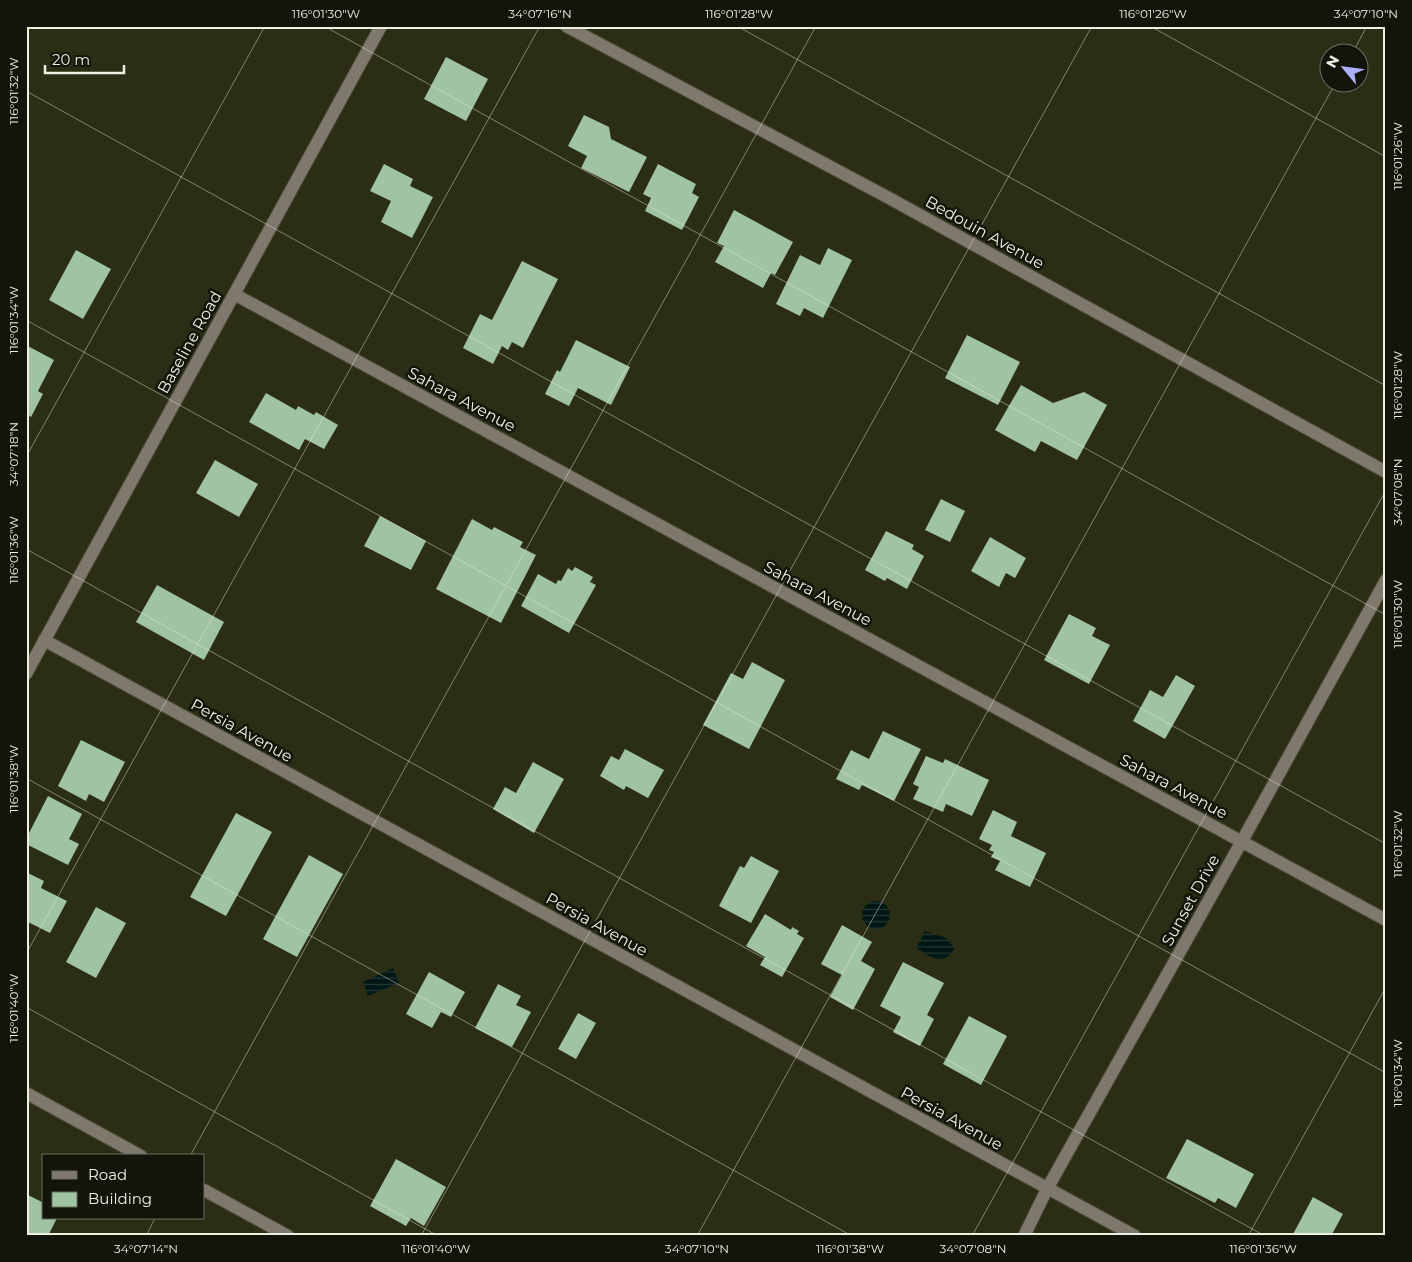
<svg xmlns="http://www.w3.org/2000/svg" width="1412" height="1262" viewBox="0 0 1412 1262" font-family="Montserrat,sans-serif">
	<style>
		.water { fill: url(#water-rules) }
		.building { fill: #9fc3a3 }
		.lines { fill: none; stroke-linecap: round; stroke-linejoin: round }
		.minor-casing { stroke: #464932; stroke-width: 14 }
		.minor { stroke: #7f786d; stroke-width: 12 }
		.ticks { fill: none; stroke: #edf0e1; stroke-width: 1; stroke-opacity: 0.45 }
		.labels { text-anchor: middle; stroke-width: 5; stroke-linejoin: round; paint-order: stroke }
		.street-label { font-size: 16px; fill: #edf0e1; stroke: #13150a }
		.neatline { fill: none; stroke: #edf0e1; stroke-width: 2 }
		.ticks-label { font-size: 12px; text-anchor: middle; fill: #edf0e1 }
	</style>
	<defs>
		<pattern id="water-rules" width="6" height="5" patternUnits="userSpaceOnUse" patternTransform="scale(1.25)"><rect width="6" height="5" fill="#001713"/><path d="M0 2.5h6" fill="none" stroke="#263935"/></pattern>
	</defs>
	<rect width="100%" height="100%" fill="#2b2e15"/>
	<path class="water" d="M862 915a14 14 0 1 1 28 0a14 14 0 1 1-28 0Z
		M925 931C939 938 946 932 954 949 943 968 930 956 916 948Z
		M393 968 399 983 368 996 363 982Z"/>
	<path class="building" d="M446 57 488 79 466 121 424 99Z
		M584 115 609 127 611 139 647 157 629 192 581 168 587 156 568 146Z
		M384 164 413 179 410 186 433 197 412 238 381 222 391 201 370 191Z
		M658 164 696 184 692 193 699 197 682 230 645 211 651 198 643 194Z
		M734 210 793 242 775 275 771 273 763 288 715 262 724 246 717 243Z
		M828 248 852 260 823 318 804 308 800 316 776 304 800 255 820 265Z
		M76 250 111 269 83 319 49 300Z
		M522 261 558 279 523 348 512 342 508 350 502 346 493 364 463 348 480 314 492 320Z
		M967 335 1020 362 998 405 945 378Z
		M576 340 630 367 611 405 578 388 569 406 545 394 557 370 560 372Z
		M26 345 54 360 38 391 43 394 31 417 26 414Z
		M1021 385 1053 403 1084 392 1107 405 1077 460 1041 441 1035 452 995 430Z
		M266 393 296 410 298 406 314 415 316 412 338 425 324 449 305 439 299 450 249 422Z
		M215 460 258 484 239 517 196 493Z
		M941 499 965 511 950 542 925 530Z
		M380 516 426 541 411 570 364 546Z
		M472 519 492 530 494 527 523 542 520 547 536 555 501 623 436 589Z
		M886 531 914 545 912 549 924 556 907 589 887 578 885 581 865 570Z
		M990 537 1026 558 1015 578 1006 573 999 587 971 571Z
		M575 567 593 577 590 582 596 585 569 633 521 606 538 574 556 584 558 580 561 581 568 568 572 571Z
		M157 585 224 622 204 660 136 622Z
		M1069 614 1096 628 1092 636 1110 645 1089 684 1044 660Z
		M752 662 785 680 749 749 703 725 731 673 743 679Z
		M1176 675 1195 686 1165 739 1133 721 1150 690 1163 697Z
		M883 731 921 749 894 801 862 785 859 790 836 779 851 750 869 759Z
		M81 740 125 762 104 802 89 794 86 801 58 786Z
		M625 749 664 770 648 798 626 786 624 790 600 776 611 756 619 760Z
		M926 756 943 763 945 759 989 780 972 816 946 804 943 812 913 799 919 787 913 784Z
		M533 762 564 779 534 833 493 809 505 787 516 793Z
		M48 796 82 814 69 839 79 844 68 865 26 844V839Z
		M993 810 1017 822 1011 836 1046 853 1030 887 995 870 1000 861 991 857 994 852 989 850 992 845 979 839Z
		M236 813 272 832 226 916 190 897Z
		M309 855 343 874 297 957 263 939Z
		M751 856 779 871 751 923 719 906 740 866 744 868Z
		M26 872 44 881 41 888 67 901 50 933 26 921Z
		M96 907 126 923 96 978 66 962Z
		M765 914 791 930 792 927 799 931 797 934 804 938 782 977 760 965 765 957 746 946Z
		M842 925 872 942 861 961 875 969 853 1010 830 997 842 975 821 964Z
		M903 962 944 983 927 1015 934 1019 920 1046 893 1032 901 1017 880 1006Z
		M429 972 465 992 451 1017 441 1012 432 1028 406 1014Z
		M498 984 521 996 516 1005 531 1012 512 1047 475 1028Z
		M578 1013 596 1023 576 1059 558 1049Z
		M969 1016 1007 1036 981 1085 943 1064Z
		M1187 1139 1254 1174 1236 1208 1218 1198 1215 1203 1166 1178Z
		M396 1159 446 1187 424 1226 411 1218 406 1226 370 1206Z
		M26 1194 44 1203V1218H57L48 1236H26Z
		M1313 1197 1343 1214 1331 1236H1292Z"/>
	<g class="lines">
		<g class="minor-casing">
			<path id="minor" d="M566 26 889 198 1386 472
				M234 294 1386 920
				M44 640 1135 1236
				M26 674 381 26
				M26 1093 141 1156
				M204 1190 288 1236
				M1024 1236 1047 1189 1242 841 1386 580"/>
		</g>
		<use href="#minor" class="minor"/>
	</g>
	<path class="ticks" d="M324 26 1386 615M737 26 1386 386M1150 26 1386 157M1353 52 1367 26M26 91 1386 844M26 320 1386 1073M26 457 265 26M26 549 1265 1236M26 778 852 1236M26 954 540 26M26 1007 438 1236M190 1156 816 26M146 1236 155 1218M421 1236 1092 26M697 1236 1336 82M972 1236 1386 490M1248 1236 1386 987"/>
	<g class="labels">
		<g class="street-label">
			<text transform="translate(985 232) rotate(29)" y="6">Bedouin Avenue</text>
			<text transform="translate(189 342) rotate(-61)" y="6">Baseline Road</text>
			<text transform="translate(462 399) rotate(28)" y="6">Sahara Avenue</text>
			<text transform="translate(818 593) rotate(28)" y="6">Sahara Avenue</text>
			<text transform="translate(242 730) rotate(29)" y="6">Persia Avenue</text>
			<text transform="translate(1174 786) rotate(28)" y="6">Sahara Avenue</text>
			<text transform="translate(1190 900) rotate(-61)" y="6">Sunset Drive</text>
			<text transform="translate(597 924) rotate(29)" y="6">Persia Avenue</text>
			<text transform="translate(952 1118) rotate(29)" y="6">Persia Avenue</text>
		</g>
	</g>
	<rect width="1412" height="1262" fill="none" stroke="#13150a" stroke-width="55"/>
	<rect x="42" y="1154" width="162" height="65" fill="#13150a" stroke="#6a6d60"/>
	<rect x="52" y="1171" width="25" height="8" fill="#7f786d" stroke="#6a6d60"/>
	<text x="88" y="1180" font-size="15" fill="#edf0e1">Road</text>
	<rect x="52" y="1192" width="25" height="15" fill="#9fc3a3" stroke="#6a6d60"/>
	<text x="88" y="1204" font-size="15" fill="#edf0e1">Building</text>
	<g transform="translate(1344 68) rotate(299)"><circle r="24" fill="#13150a" stroke="#6a6d60"/>
	<path d="M0-4L9 19L0 12L-9 19Z" fill="#aab0fc"/>
	<text y="-8" font-size="14" font-weight="bold" text-anchor="middle" fill="#edf0e1">N</text>
	</g>
	<path d="M45 65v8h79v-8" fill="none" stroke="#edf0e1" stroke-width="2.5"/>
	<text x="52" y="65" font-size="15" fill="#edf0e1" stroke="#13150a" stroke-width="4" paint-order="stroke">20 m</text>
	<rect x="28" y="28" width="1356" height="1206" class="neatline"/>
	<g class="ticks-label">
		<text x="326" y="18">116°01'30"W</text>
		<text x="540" y="18">34°07'16"N</text>
		<text x="739" y="18">116°01'28"W</text>
		<text x="1153" y="18">116°01'26"W</text>
		<text x="1366" y="18">34°07'10"N</text>
		<text transform="translate(14 91) rotate(-90)" y="4">116°01'32"W</text>
		<text transform="translate(1398 156) rotate(-90)" y="4">116°01'26"W</text>
		<text transform="translate(14 320) rotate(-90)" y="4">116°01'34"W</text>
		<text transform="translate(1398 385) rotate(-90)" y="4">116°01'28"W</text>
		<text transform="translate(14 454) rotate(-90)" y="4">34°07'18"N</text>
		<text transform="translate(1398 492) rotate(-90)" y="4">34°07'08"N</text>
		<text transform="translate(14 550) rotate(-90)" y="4">116°01'36"W</text>
		<text transform="translate(1398 614) rotate(-90)" y="4">116°01'30"W</text>
		<text transform="translate(14 779) rotate(-90)" y="4">116°01'38"W</text>
		<text transform="translate(1398 844) rotate(-90)" y="4">116°01'32"W</text>
		<text transform="translate(14 1008) rotate(-90)" y="4">116°01'40"W</text>
		<text transform="translate(1398 1073) rotate(-90)" y="4">116°01'34"W</text>
		<text x="146" y="1253">34°07'14"N</text>
		<text x="436" y="1253">116°01'40"W</text>
		<text x="697" y="1253">34°07'10"N</text>
		<text x="850" y="1253">116°01'38"W</text>
		<text x="973" y="1253">34°07'08"N</text>
		<text x="1263" y="1253">116°01'36"W</text>
	</g>
</svg>
